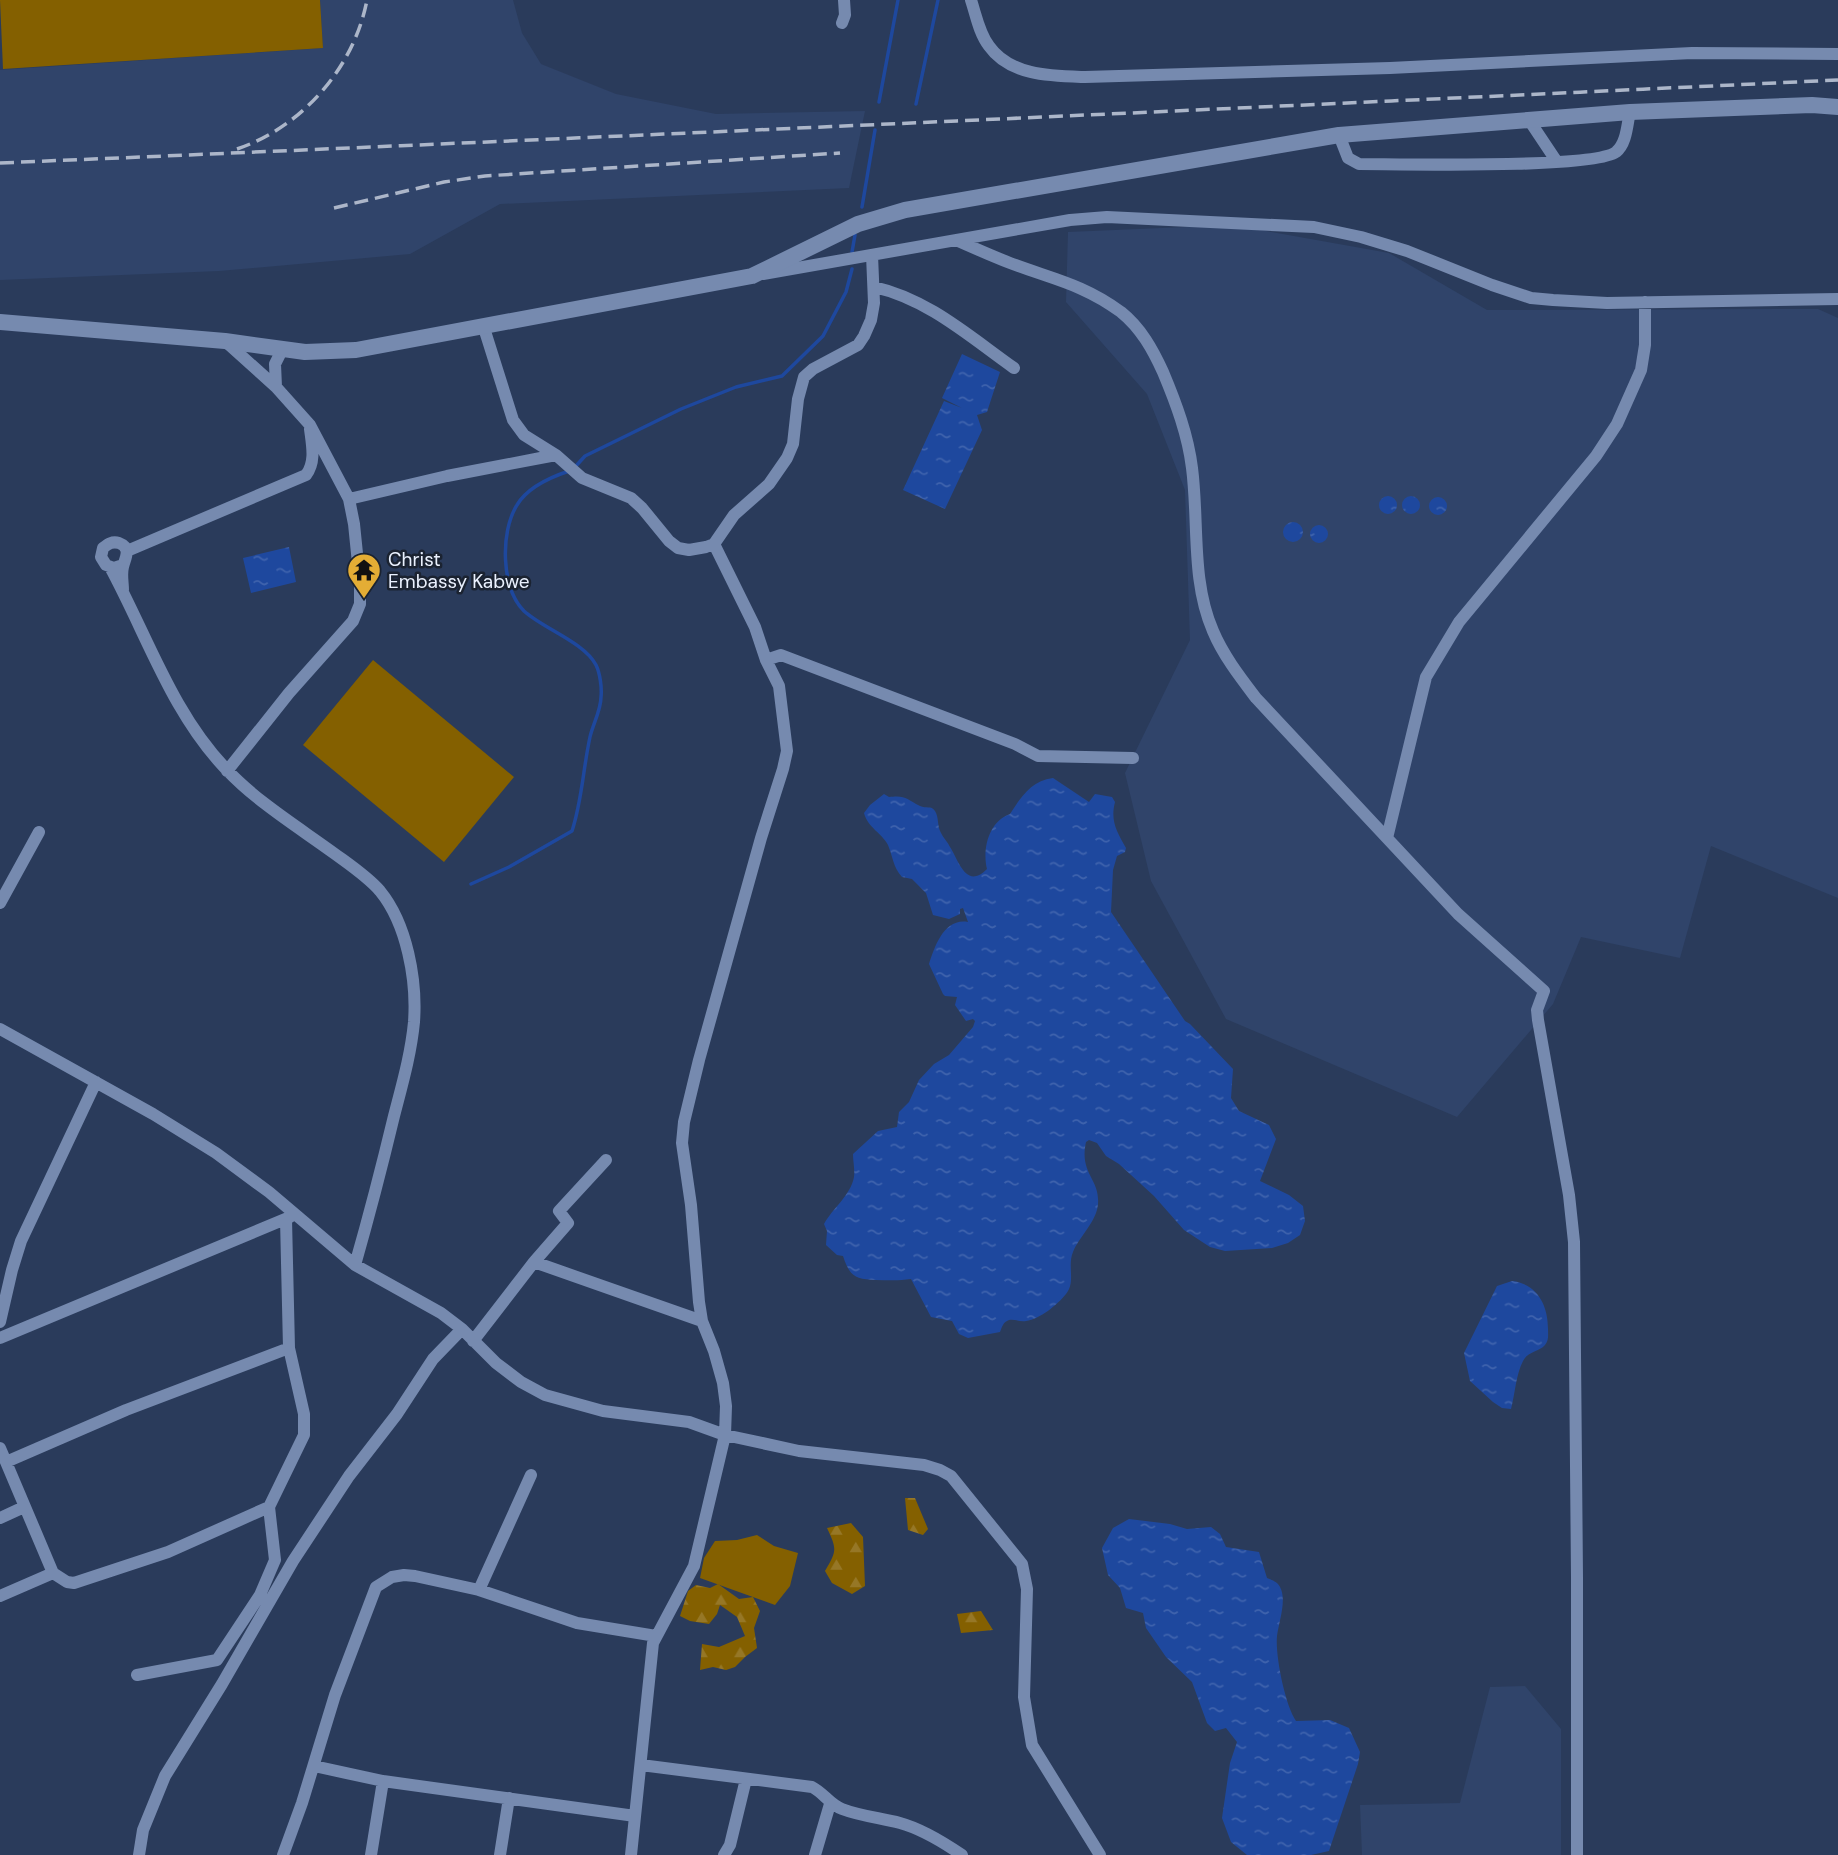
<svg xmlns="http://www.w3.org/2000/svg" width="1838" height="1855" viewBox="0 0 1838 1855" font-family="'DM Sans',sans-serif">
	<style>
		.built { fill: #30446a }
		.grass { fill: #846000 }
		.forest { fill: url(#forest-firs) }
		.water { fill: url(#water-ripples) }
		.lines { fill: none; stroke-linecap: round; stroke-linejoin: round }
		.stream { stroke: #1e489e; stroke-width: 3.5 }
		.minor { stroke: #768aaf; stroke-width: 12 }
		.tertiary { stroke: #768aaf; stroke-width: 16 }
		.rail { stroke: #acb6c9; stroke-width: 3.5; stroke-dasharray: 14 7; stroke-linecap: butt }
		.labels { text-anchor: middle; stroke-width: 5; stroke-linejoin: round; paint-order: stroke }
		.poi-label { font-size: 19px; fill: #eaf1fe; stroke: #1b2331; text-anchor: start }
	</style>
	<defs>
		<pattern id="forest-firs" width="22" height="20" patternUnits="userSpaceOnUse" patternTransform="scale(1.75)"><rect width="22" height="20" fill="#846000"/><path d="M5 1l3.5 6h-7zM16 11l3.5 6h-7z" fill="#967726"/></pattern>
		<pattern id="water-ripples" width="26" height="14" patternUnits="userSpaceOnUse" patternTransform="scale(1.75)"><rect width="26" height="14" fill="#1e489e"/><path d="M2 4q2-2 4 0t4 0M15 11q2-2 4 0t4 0" fill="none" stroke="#3f63ad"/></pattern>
	</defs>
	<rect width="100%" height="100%" fill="#2a3b5b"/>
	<path class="built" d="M320 0H513L522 33 541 64 616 94 716 114 865 111 849 188 500 204 410 254 219 271 0 280V70L323 48Z
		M1233 225 1389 253 1487 310 1818 309 1838 318V898L1711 846 1680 958 1581 937 1553 1004 1457 1117 1226 1019 1151 881 1125 773 1190 640 1185 490 1147 394 1066 302 1068 232Z
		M1525 1686 1561 1729V1855H1362L1360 1805 1460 1803 1490 1687Z"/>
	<path class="grass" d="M0 0H320L323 48 3 69Z
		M373 660 514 777 444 862 303 745Z
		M757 1535 774 1546 798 1553 790 1586 775 1605 700 1578 704 1558 715 1541 737 1540Z"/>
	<path class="forest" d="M905 1498H915L928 1529 923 1535 908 1530Z
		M851 1523 863 1537 865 1586 852 1594 832 1583 825 1571C837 1551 837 1549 827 1528Z
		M718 1584 739 1599 753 1597 760 1611 754 1628 757 1648 745 1657 735 1667 726 1670 713 1667 700 1670 702 1644 719 1647 745 1636 737 1617 720 1605 717 1614 709 1624 690 1621 680 1616 688 1591 696 1585 710 1588Z
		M981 1611 993 1630 961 1633 957 1614Z"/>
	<path class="water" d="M962 354 1000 372 987 412 977 415 982 430 945 509 903 490 944 401 962 408 942 398Z
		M1402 505a9 9 0 1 1 18 0a9 9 0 1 1-18 0Z
		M1379 505a9 9 0 1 1 18 0a9 9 0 1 1-18 0Z
		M1429 506a9 9 0 1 1 18 0a9 9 0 1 1-18 0Z
		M1283 532a10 10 0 1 1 20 0a10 10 0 1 1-20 0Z
		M1310 534a9 9 0 1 1 18 0a9 9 0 1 1-18 0Z
		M289 547 296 582 251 593 243 558Z
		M1053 778 1089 802 1095 794 1112 797 1115 802C1110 821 1117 832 1126 848L1125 852 1117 856 1113 870 1111 912 1185 1021 1190 1024 1233 1069 1231 1098 1239 1111 1269 1125 1276 1139 1260 1181 1289 1195 1303 1206 1305 1221 1300 1235 1288 1243 1272 1248 1225 1251 1210 1247 1184 1230 1154 1196 1119 1164 1106 1156 1097 1143 1089 1140 1086 1142C1079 1174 1100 1178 1098 1204 1097 1221 1079 1237 1073 1252 1067 1266 1076 1282 1066 1294 1057 1305 1040 1319 1026 1321 1020 1322 1015 1319 1009 1320 1003 1322 1002 1327 1000 1332L968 1338 959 1334 952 1321 931 1317 911 1279C898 1281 888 1280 876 1280 855 1279 850 1277 843 1256L837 1255 826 1245 827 1231 824 1224C832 1209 851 1195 854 1177 855 1170 853 1161 853 1154L878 1131 897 1127 899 1112 909 1102 919 1080 934 1064 949 1055 973 1027 975 1021 973 1019 966 1021 955 1005 957 997 945 996 943 994 929 964C935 946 944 918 968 922L963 908 960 909V914L949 919 933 915 926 893 912 879 902 877C893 867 893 857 888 845 882 833 868 828 864 813L870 805 884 794 889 797C906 795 906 799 920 806 926 809 931 805 935 811 939 817 937 826 941 833 943 838 948 842 950 847 959 861 966 890 987 869 982 849 989 821 1010 814 1021 797 1031 781 1053 778Z
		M1512 1281C1538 1284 1548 1306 1548 1329 1548 1335 1549 1340 1545 1345 1539 1352 1528 1351 1523 1361 1516 1374 1515 1394 1511 1409L1502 1408 1493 1402 1470 1381 1464 1353 1497 1286Z
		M1129 1519 1170 1524 1187 1529 1211 1527 1220 1534 1226 1547 1259 1552 1267 1578C1272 1580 1278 1582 1280 1587 1287 1600 1279 1621 1277 1636 1275 1655 1285 1705 1296 1721L1330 1720 1349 1728 1360 1752 1358 1764 1329 1851 1311 1855H1247L1231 1842 1222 1818 1230 1763 1237 1742 1226 1728 1215 1731 1207 1723 1192 1682 1166 1657 1146 1628 1143 1613 1126 1608 1120 1588 1108 1575 1102 1548 1113 1528Z"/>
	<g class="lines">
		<path class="stream" d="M879 102 898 0
			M916 104 938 0
			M862 207 875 130
			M852 252 855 235
			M575 467 585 456 681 409 736 387 782 376 823 336 846 292 852 269
			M471 884 509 867 572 831C582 801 583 769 590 737 593 724 601 710 601 697 602 688 600 673 596 665 584 642 542 628 524 611 501 588 500 532 517 505 527 488 551 477 569 471"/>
		<path class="minor" d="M971 0C976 15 979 33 989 46 1010 76 1052 76 1085 77L1390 68 1692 53 1838 54
			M842 23 845 15 844 0
			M1529 120 1557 162
			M1339 135 1348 158 1359 164C1399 164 1593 169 1616 152 1627 143 1627 124 1630 112
			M956 240C974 248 992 256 1010 263 1052 279 1083 284 1121 312 1141 328 1153 350 1163 372 1176 403 1188 435 1192 468 1199 522 1191 581 1213 631 1223 655 1240 677 1256 698L1458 914 1544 991 1537 1010 1538 1020 1569 1195 1574 1242 1577 1577V1855
			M763 274 1070 220 1107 217 1314 227 1361 237 1407 251 1492 285 1531 298 1553 300 1607 303 1838 299
			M874 287C928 299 970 337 1014 368
			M484 328 513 420 524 435 556 455 582 478 631 498 642 508 669 541 678 548 689 550 706 547 714 544 734 515 769 484 787 458 793 444 798 399 804 377 813 369 858 345 864 336 871 320 874 303 872 255
			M225 341 276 387 310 425 349 499 354 524 360 583V604L353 621 289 693 227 771
			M276 387 275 364 283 348
			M349 499 447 476 556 455
			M127 551 306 475C316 462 312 445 310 429
			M110 567C147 635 172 713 226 769 257 802 298 827 335 854 350 865 368 877 380 891 407 924 417 980 414 1022 411 1054 402 1085 394 1116 382 1166 369 1216 355 1265
			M123 590C123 583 121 574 123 567 125 558 132 548 119 543 112 541 108 544 103 548L101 557 106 565 114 568 123 565
			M766 660 781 655 1015 744 1038 756 1133 758
			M1387 838 1426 677 1459 622 1596 456 1617 424 1641 370 1645 345V302
			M0 903 39 832
			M0 1029 153 1114 216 1153 269 1192 355 1265 441 1313 462 1329 496 1363 521 1382 545 1395 603 1411 689 1422 725 1435 799 1451 924 1465 940 1470 951 1476 1022 1564 1027 1589 1024 1697 1032 1745 1100 1855
			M534 1262 702 1321
			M0 1322 12 1270 21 1241 96 1082
			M0 1338 290 1217
			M473 1341 534 1262 568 1223 559 1211 606 1160
			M0 1448 6 1462 126 1410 289 1348 286 1219
			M6 1462 53 1573 67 1582 74 1583 168 1552 269 1507
			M0 1518 24 1507
			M479 1590 531 1475
			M0 1596 53 1573
			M137 1675 217 1660 260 1595 275 1560 269 1507 304 1435V1414L289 1348
			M641 1765 812 1787C824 1793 829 1804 842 1809 860 1816 881 1818 900 1823 922 1829 943 1842 962 1855
			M314 1766 383 1781 635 1816
			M139 1855 143 1830 165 1776 222 1684 293 1561 349 1476 397 1414 433 1359 462 1329
			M283 1855 302 1803 335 1695 376 1587 392 1577 404 1575 415 1576 479 1590 577 1623 656 1636
			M371 1855 383 1781
			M500 1855 509 1798
			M631 1855 653 1643 694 1566 725 1435 726 1406 723 1383 714 1351 702 1321 699 1302 691 1205 682 1143 684 1122 699 1060 761 838 783 769 787 751 779 686 766 660 755 627 714 544
			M724 1855 730 1845 746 1779
			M815 1855 830 1804"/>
		<path class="tertiary" d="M0 322 225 341 305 352 356 350 752 276 858 224 905 210 1339 135 1630 112 1812 105 1838 107"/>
		<path class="rail" d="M237 149C302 127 354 68 367 0
			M0 163C613 137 1225 109 1838 80
			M334 208 444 182 485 176 840 153"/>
	</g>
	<defs>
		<g id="temple-pin" transform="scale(1.75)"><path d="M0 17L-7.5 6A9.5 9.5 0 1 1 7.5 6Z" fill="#e4ad35" stroke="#1b2331"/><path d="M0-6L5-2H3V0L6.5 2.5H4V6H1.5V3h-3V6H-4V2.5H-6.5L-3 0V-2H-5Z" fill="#111"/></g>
	</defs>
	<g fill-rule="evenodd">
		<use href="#temple-pin" x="364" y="570"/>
	</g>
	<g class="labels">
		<g class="poi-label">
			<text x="388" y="566">Christ<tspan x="388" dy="22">Embassy Kabwe</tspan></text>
		</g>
	</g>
</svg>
